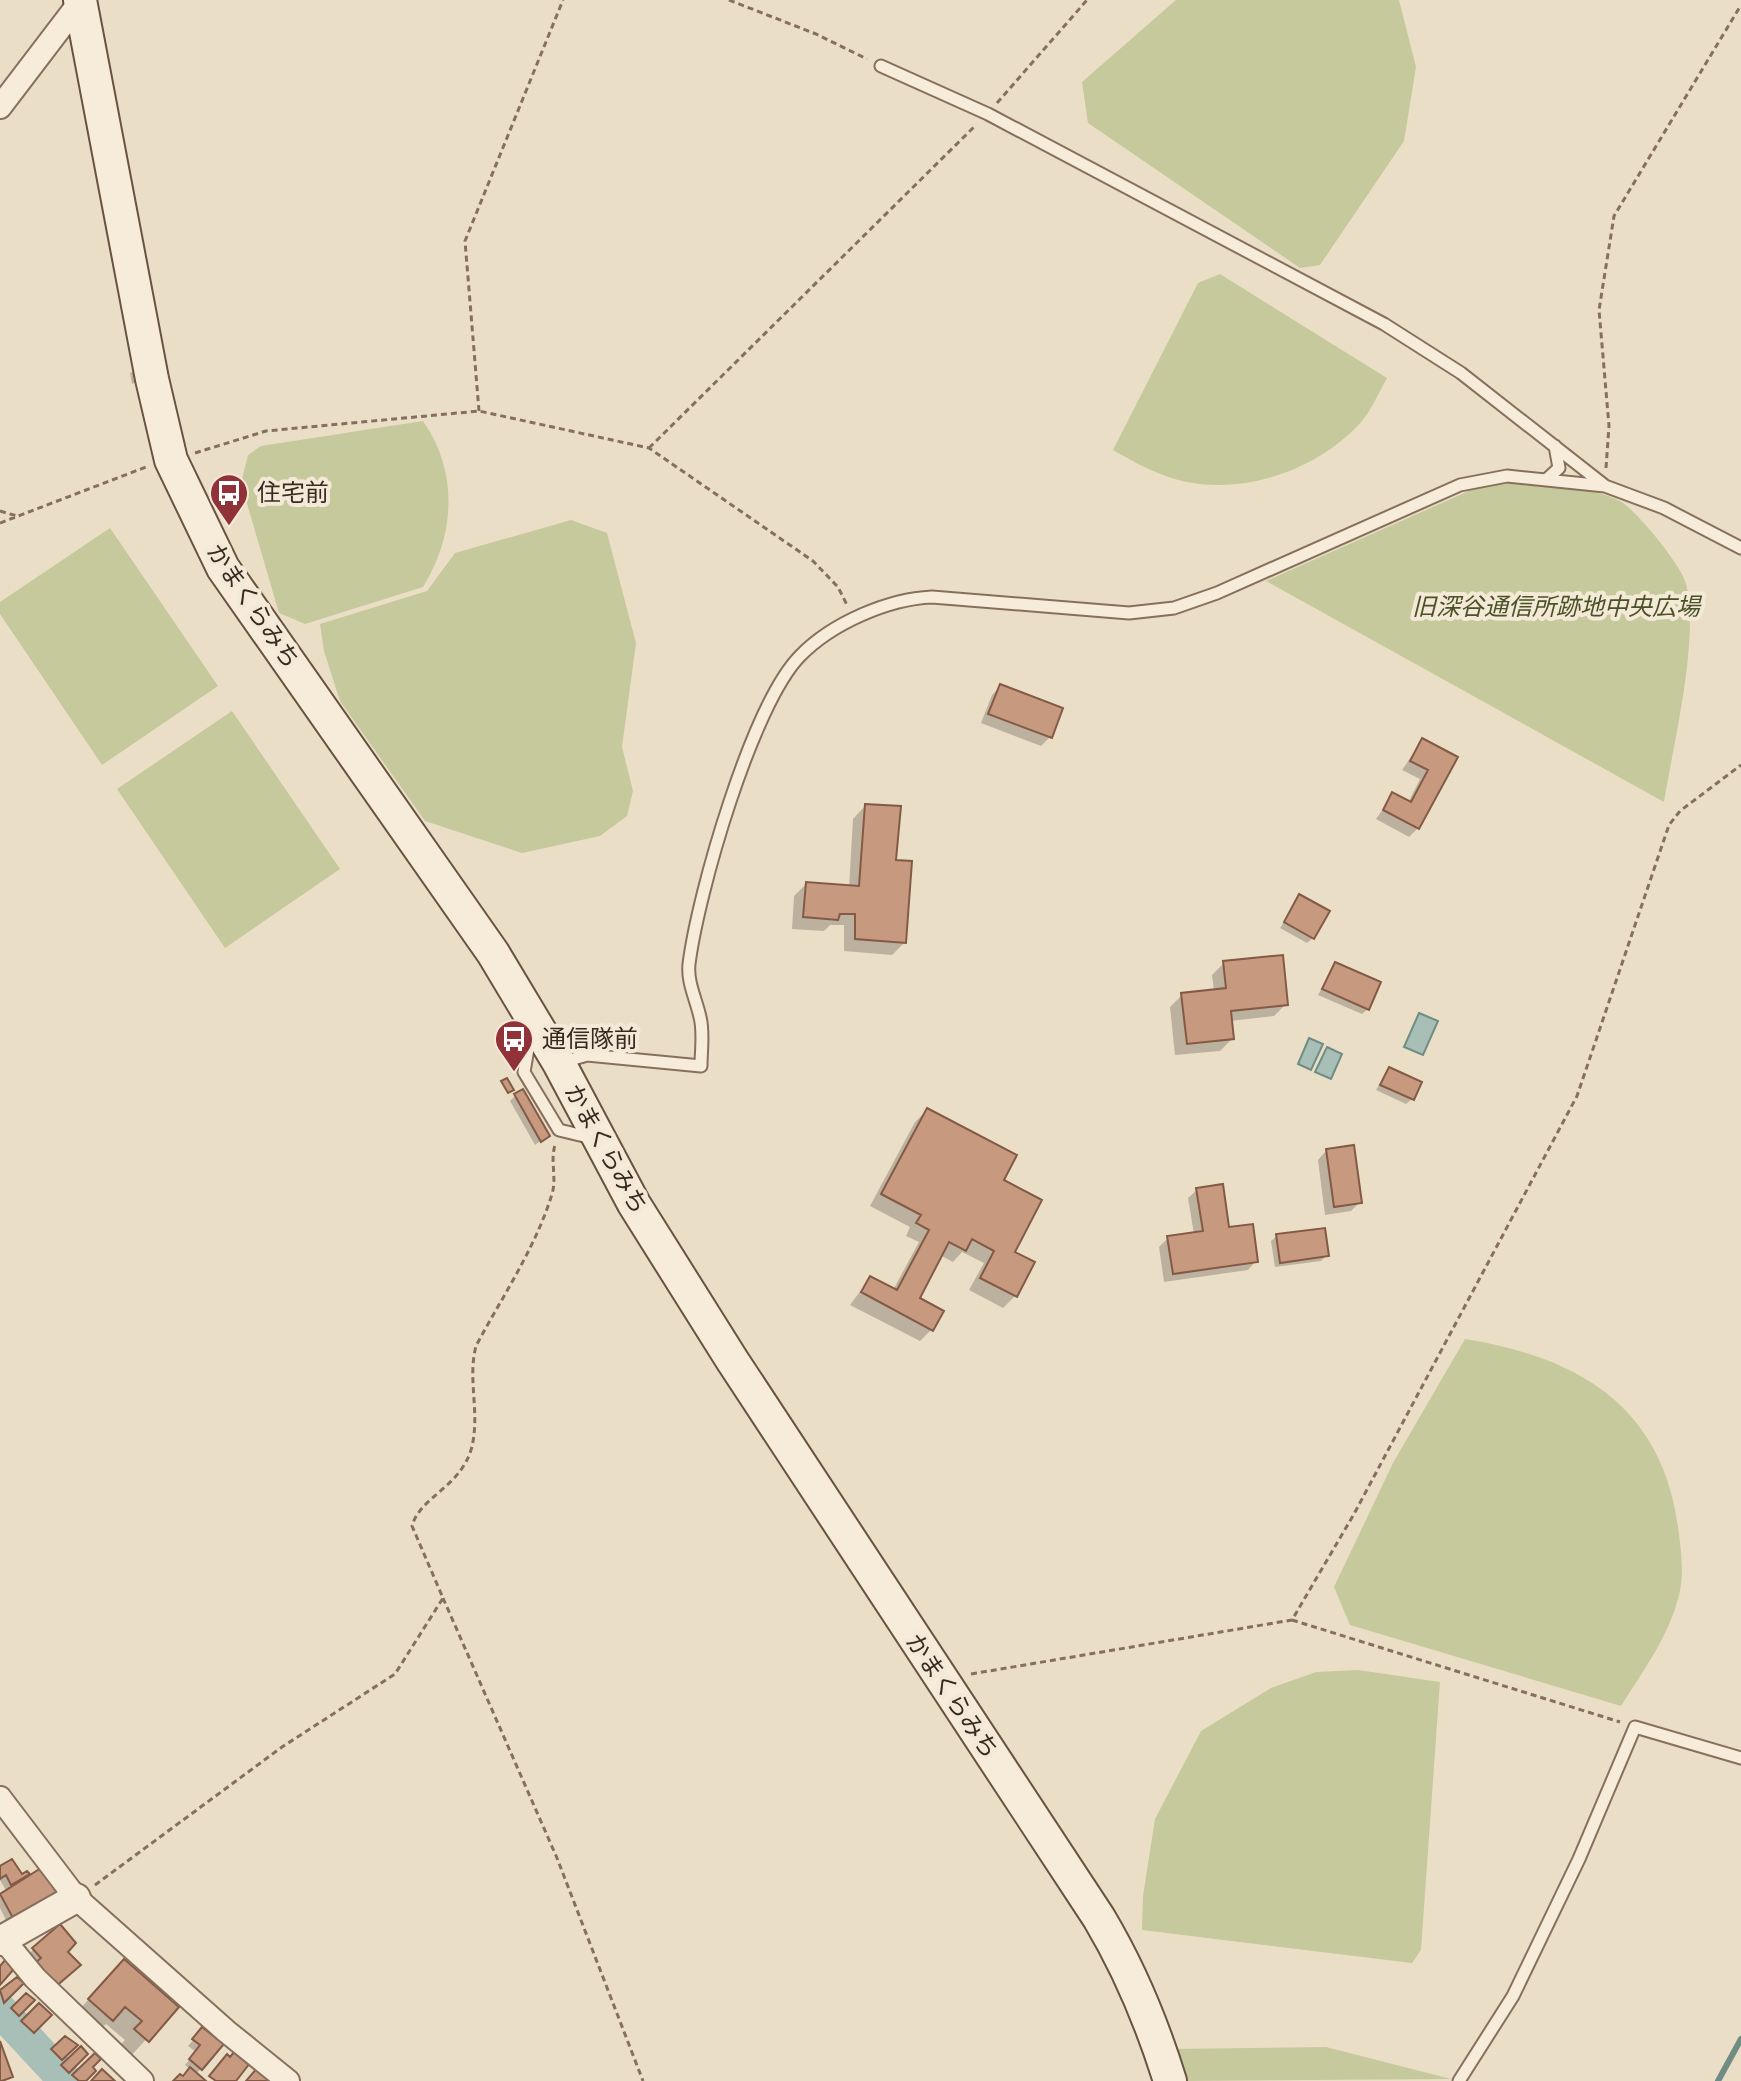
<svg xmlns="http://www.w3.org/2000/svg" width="1741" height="2081" viewBox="0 0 1741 2081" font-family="'Noto Serif','Noto Sans JP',serif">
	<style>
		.green { fill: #c6c99b }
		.water { fill: #a8bfb7; stroke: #6f8d84; stroke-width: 2 }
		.shadow { fill: #0003 }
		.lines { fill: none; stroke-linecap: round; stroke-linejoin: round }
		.stream { stroke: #6f8d84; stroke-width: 6 }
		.river { stroke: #a8bfb7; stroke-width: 34 }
		.building { fill: #c7997f; stroke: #835a45; stroke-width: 2 }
		.service-casing { stroke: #86705d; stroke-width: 15 }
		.minor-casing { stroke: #86705d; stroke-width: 26 }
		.tertiary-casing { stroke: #86705d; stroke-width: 32 }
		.secondary-casing { stroke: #685240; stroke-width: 36 }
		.path { stroke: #86705d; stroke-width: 3; stroke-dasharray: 6 4; stroke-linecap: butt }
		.service { stroke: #f7ecd9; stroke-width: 11 }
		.minor { stroke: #f7ecd9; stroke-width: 22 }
		.tertiary { stroke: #f7ecd9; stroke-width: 28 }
		.secondary { stroke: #f7ecd9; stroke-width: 32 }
		.labels { text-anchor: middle; stroke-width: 8; stroke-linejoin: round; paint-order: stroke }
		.poi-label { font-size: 24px; fill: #372a20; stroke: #f3e9d6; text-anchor: start }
		.street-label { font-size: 24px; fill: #372a20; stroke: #f3e9d6 }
		.park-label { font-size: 24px; font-style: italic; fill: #4a5228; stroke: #f3e9d6 }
	</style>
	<rect width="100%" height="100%" fill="#ebdec7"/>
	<path class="green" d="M1176 0H1399L1416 67 1404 141 1320 265 1300 268 1088 123 1082 82Z
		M1220 274 1387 378C1379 392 1372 409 1362 421 1315 474 1230 501 1163 475 1146 469 1129 459 1113 450L1198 283Z
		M423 421C459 472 455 536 423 587L305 624 279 613 241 483 248 455 261 446Z
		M1521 482C1547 486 1602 488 1623 503 1639 514 1682 566 1686 584 1700 637 1673 746 1664 802L1266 581 1480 486Z
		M571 520 607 533 636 643 622 747 633 791 627 816 600 836 522 853 425 821 340 701 324 651 320 624 427 591 455 553Z
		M110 528 218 686 102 765 0 614V602Z
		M232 711 340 869 225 948 117 789Z
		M1465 1339C1578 1357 1662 1406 1678 1527 1681 1550 1685 1576 1678 1599 1667 1639 1643 1671 1621 1706L1350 1625 1334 1587 1393 1463Z
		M1358 1670 1440 1682 1421 1950 1412 1963 1142 1930 1143 1896 1155 1819 1201 1731 1271 1688 1316 1672Z
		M1326 2047 1451 2079 1182 2081 1171 2049Z"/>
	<path class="water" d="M1419 1013 1438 1021 1423 1055 1404 1047Z
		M1309 1038 1323 1044 1311 1070 1298 1064Z
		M1327 1047 1342 1054 1331 1079 1315 1072Z"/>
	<path class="shadow" d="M136 370 138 381 132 384 130 373Z
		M1000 687 1050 737 1041 746 981 723 992 695Z
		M1422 741 1455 758 1418 828 1409 837 1376 819 1393 795 1408 803 1420 779 1402 770Z
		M865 806 894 862 904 943 892 955 844 951V925H830L824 931 792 929 794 896 806 884 849 888 853 819Z
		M1300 897 1313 938 1307 943 1280 928Z
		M1224 963 1286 1004 1274 1016 1230 1021 1232 1039 1220 1051 1175 1055 1170 1007 1182 995 1214 991 1212 975Z
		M1335 964 1368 1009 1362 1014 1318 995Z
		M1389 1069 1412 1099 1406 1104 1376 1090Z
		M515 1096 547 1136 535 1145 510 1101Z
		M927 1110 1001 1181 1012 1253 1032 1263 1015 1296 1003 1308 969 1290 984 1263 962 1252 953 1262 940 1255 917 1299 932 1329 920 1341 850 1305 870 1278 893 1290 919 1242 906 1236 910 1227 870 1206 915 1122Z
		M1326 1151 1360 1202 1351 1211 1325 1215 1318 1160Z
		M1197 1190 1256 1261 1248 1270 1164 1282 1159 1247 1168 1238 1194 1234 1188 1198Z
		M1277 1236 1327 1255 1321 1261 1275 1267 1271 1241Z
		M0 1868 21 1877 27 1873 54 1892 7 1922 0 1908V1897L7 1892 0 1880Z
		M59 1926 45 1995 24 1958Z
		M106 1980 176 2007 129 2058 118 2048 125 2040 106 2024 93 2037 72 2018Z
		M39 2005 49 2015 28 2037 17 2027Z
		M203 2029 201 2069 195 2074 203 2081H175L191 2070 185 2065 196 2052 188 2046Z"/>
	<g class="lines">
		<path class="stream" d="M1718 2081 1741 2039"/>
		<path class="river" d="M0 2010 66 2081"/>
	</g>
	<path class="building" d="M1000 684 1063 708 1052 738 988 714Z
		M1422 738 1458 757 1419 829 1383 810 1392 792 1411 802 1428 770 1410 761Z
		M865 804 901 806 896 860 912 861 906 943 855 939V914H840L838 920 803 917 806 882 859 886Z
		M1299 894 1330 911 1314 939 1284 922Z
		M1283 955 1288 1005 1231 1011 1234 1039 1187 1044 1181 993 1226 988 1223 961Z
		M1335 962 1381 982 1369 1010 1322 989Z
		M1389 1067 1422 1082 1414 1100 1380 1085Z
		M507 1078 514 1090 508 1093 501 1081Z
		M523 1089 550 1136 541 1142 514 1094Z
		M927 1108 1017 1155 1004 1180 1042 1200 1015 1252 1035 1262 1017 1297 980 1278 994 1251 972 1239 966 1251 949 1242 920 1298 944 1311 933 1331 861 1292 870 1276 897 1290 929 1230 916 1223 921 1215 881 1194Z
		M1354 1145 1362 1203 1334 1207 1326 1149Z
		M1223 1184 1229 1227 1253 1224 1258 1262 1173 1274 1167 1236 1203 1231 1196 1188Z
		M1325 1228 1329 1256 1280 1263 1276 1234Z
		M12 1859 22 1874 27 1871 30 1874 11 1885 6 1875 0 1879V1866Z
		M41 1868 57 1892 13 1918 0 1894Z
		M60 1924 76 1943 68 1952 81 1965 54 1988 34 1964 41 1958 32 1948Z
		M124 1959 179 2007 149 2042 134 2029 142 2021 125 2007 113 2021 88 1999Z
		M5 1960 14 1969 0 1985V1966Z
		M17 1977 24 1983 4 2003 0 1990Z
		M26 1993 35 2000 19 2016 11 2008Z
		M39 2003 52 2015 34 2033 21 2021Z
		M202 2027 224 2044 202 2070 189 2059 200 2045 192 2039Z
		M65 2036 78 2045 62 2060 51 2049Z
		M0 2041 13 2077 2 2081H0Z
		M81 2046 88 2054 69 2073 61 2065Z
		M235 2051 250 2063 236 2081H216L209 2076 227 2054 230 2057Z
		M95 2053 101 2059 93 2067 96 2071 86 2081H79L72 2075Z
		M190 2067 206 2081H173L180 2074 183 2076Z
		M257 2068 270 2079 268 2081H246Z
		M102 2069 115 2081H91Z"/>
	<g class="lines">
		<g class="service-casing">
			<path id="service" d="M881 66 988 114 1384 324 1461 373 1604 485
				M1547 479 1559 468 1555 446
				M531 1031 524 1072 559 1130 592 1138
				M560 1063 587 1055 701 1066C701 1050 704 1033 700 1017 696 999 687 982 689 964 698 893 752 705 800 656 832 623 888 599 932 597L1129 613 1174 608 1217 593 1460 485 1507 476 1605 486 1664 508 1741 548
				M1459 2081 1513 1996 1579 1859 1635 1727 1741 1758"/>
		</g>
		<g class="minor-casing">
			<path id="minor" d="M0 107 80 2
				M0 1798 76 1898 226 2031 288 2081
				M3 1939 35 1978 142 2081"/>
		</g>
		<g class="tertiary-casing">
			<path id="tertiary" d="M0 1941 76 1898"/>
		</g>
		<g class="secondary-casing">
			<path id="secondary" d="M80 0 152 379 171 460 223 568 493 953 559 1063 634 1204 732 1360 1099 1918C1130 1970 1152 2023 1170 2081"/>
		</g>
		<path class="path" d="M729 0 816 34 867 59
			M997 103 1087 0
			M479 411 465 241 563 0
			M649 448 976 125
			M195 453 266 431 479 411 649 448 813 561 838 587 848 607
			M1606 468 1609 426 1599 310 1614 216 1741 5
			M0 511 17 516
			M0 523 146 467
			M443 1598 557 1858 643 2081
			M1292 1620 1620 1722
			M971 1674 1292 1620 1354 1514 1577 1096 1669 825 1680 811 1741 765
			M95 1885 282 1747 395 1674 443 1598 412 1526C420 1497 459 1488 471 1450 481 1415 467 1380 476 1346 502 1297 536 1247 552 1194 557 1178 550 1161 555 1145"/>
		<use href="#service" class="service"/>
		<use href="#minor" class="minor"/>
		<use href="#tertiary" class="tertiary"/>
		<use href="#secondary" class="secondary"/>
	</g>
	<defs>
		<g id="bus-pin" transform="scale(2)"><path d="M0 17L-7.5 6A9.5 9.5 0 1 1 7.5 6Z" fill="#913138" stroke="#f3e9d6"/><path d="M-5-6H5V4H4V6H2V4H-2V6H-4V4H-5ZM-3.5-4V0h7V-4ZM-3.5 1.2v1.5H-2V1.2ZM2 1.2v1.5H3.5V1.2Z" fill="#fff"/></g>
	</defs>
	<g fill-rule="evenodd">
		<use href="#bus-pin" x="229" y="493"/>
		<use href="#bus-pin" x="514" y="1039"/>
	</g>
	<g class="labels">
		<g class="poi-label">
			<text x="257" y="501">住宅前</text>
			<text x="542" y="1047">通信隊前</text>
		</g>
		<g class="street-label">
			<text transform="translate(253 606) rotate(56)" y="8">かまくらみち</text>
			<text transform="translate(606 1149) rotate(61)" y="8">かまくらみち</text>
			<text transform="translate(952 1696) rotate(56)" y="8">かまくらみち</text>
		</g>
		<g class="park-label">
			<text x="1556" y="615">旧深谷通信所跡地中央広場</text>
		</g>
	</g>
</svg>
